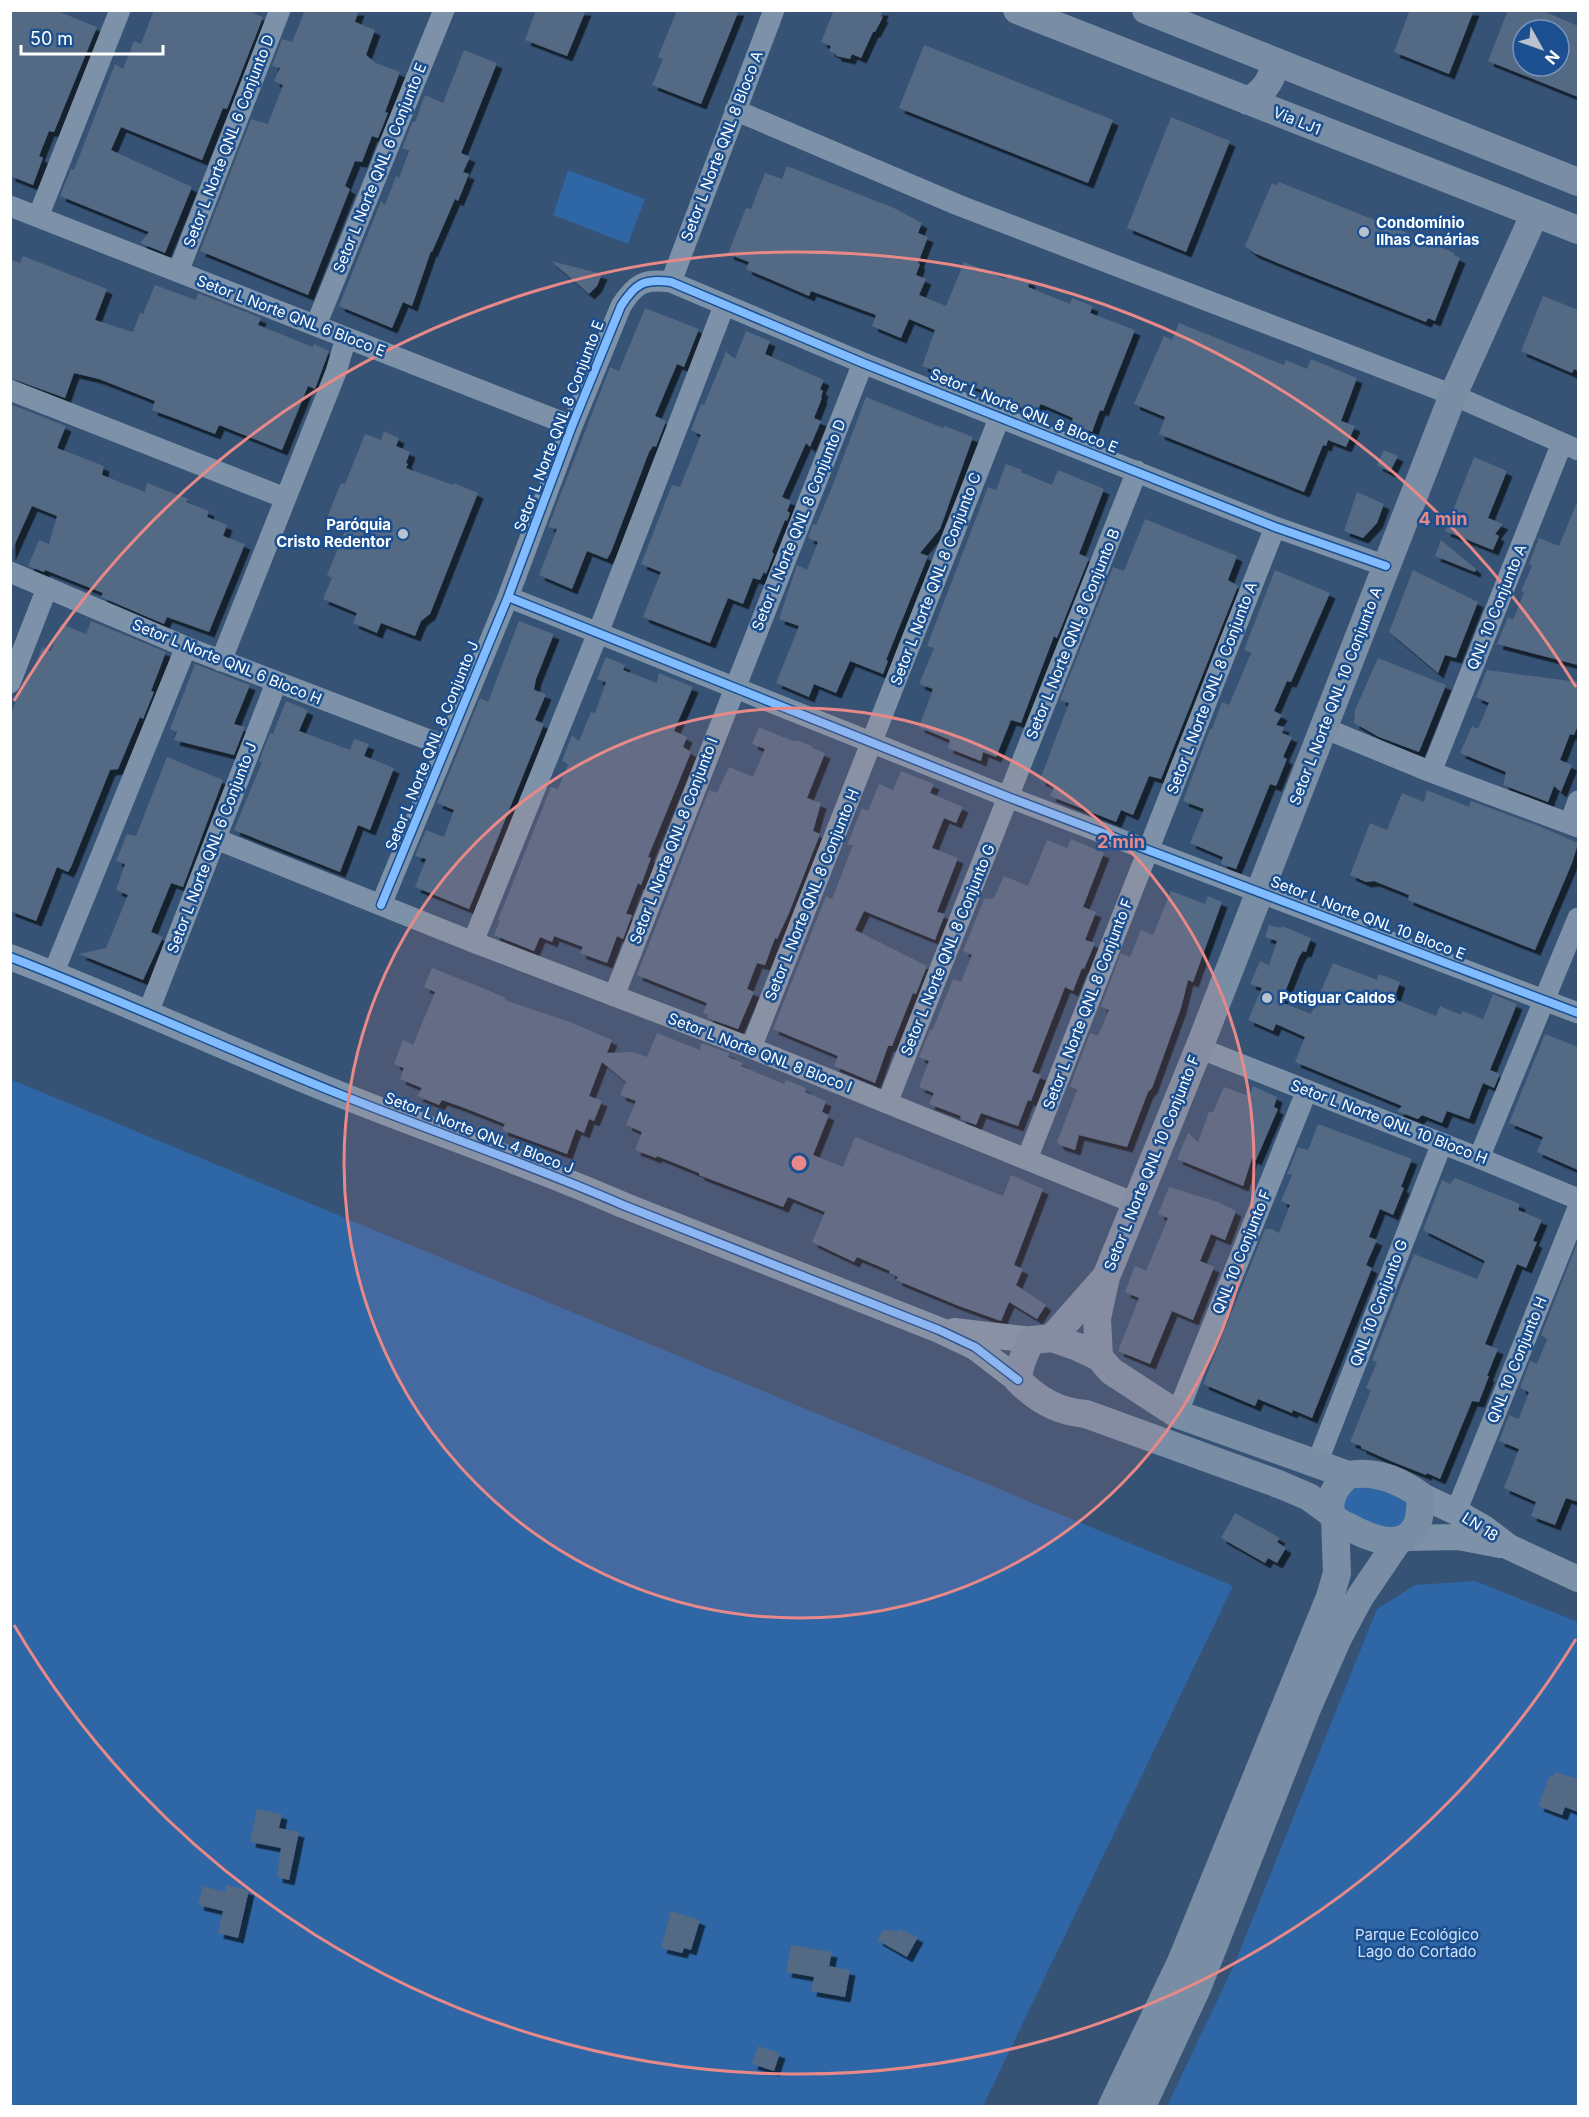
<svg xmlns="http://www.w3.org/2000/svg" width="1589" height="2117" viewBox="0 0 1589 2117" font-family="Inter,sans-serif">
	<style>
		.green { fill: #2f66a5 }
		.building { fill: #526984; fill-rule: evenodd; filter: url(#shadow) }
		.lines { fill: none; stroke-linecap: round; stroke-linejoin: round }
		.minor { stroke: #7d92a8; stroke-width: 21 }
		.tertiary { stroke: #7d92a8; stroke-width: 26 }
		.secondary { stroke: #798da4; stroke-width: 28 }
		.cycleway-casing { stroke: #1b4f8f; stroke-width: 11 }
		.cycleway { stroke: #80bcff; stroke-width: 8 }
		.ring { fill: none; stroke: #e88989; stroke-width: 3 }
		.poi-dot { fill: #b9c2ce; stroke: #1b4f8f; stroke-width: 2 }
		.labels { text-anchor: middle; stroke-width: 5; stroke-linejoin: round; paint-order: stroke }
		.street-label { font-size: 15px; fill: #fff; stroke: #1b4f8f }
		.poi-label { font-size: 15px; font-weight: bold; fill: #fff; stroke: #1b4f8f; text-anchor: start }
		.park-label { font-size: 15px; fill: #cfe3fa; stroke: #1b4f8f }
		.centre { fill: #e88989; stroke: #1b4f8f; stroke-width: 3 }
		.ring-label { font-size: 18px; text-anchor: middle; font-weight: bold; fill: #e88989; stroke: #1b4f8f; stroke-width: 5; stroke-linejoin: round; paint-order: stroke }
	</style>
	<defs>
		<filter id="shadow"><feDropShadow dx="5.5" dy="5.5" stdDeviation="0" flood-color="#0009"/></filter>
	</defs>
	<rect width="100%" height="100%" fill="#365274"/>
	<path class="green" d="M568 170 645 199 628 244 553 215Z
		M10 1079 1233 1586 983 2106H11Z
		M1378 1485 1413 1507 1405 1531 1362 1524 1341 1509 1347 1486Z
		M1475 1581 1578 1622V2106H1167L1234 1965 1377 1609 1415 1585Z"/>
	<path class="building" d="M10 10H55L97 27 54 132 49 131 39 156 43 158 33 185 10 176Z
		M154 10H202L207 13 208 10H246L263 17 227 109 223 108 202 160 121 127 111 150 192 187 165 253 140 243 149 232 60 196 71 169 74 170 115 64 123 69 134 41 141 44Z
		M305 10H359L355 22 375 30 366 55 376 63 400 72 385 112 388 113 378 138 372 136 362 162 355 161 345 186 350 189 308 295 200 251 251 119 268 124 283 85 274 81 280 68 272 66 282 39 292 42Z
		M536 10H586L567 56 525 40Z
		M677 10H739L701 104 652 85 663 59 658 57Z
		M834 10H883L881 16 883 17 875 32H873L861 58 852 54 850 59 836 56V54L829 51 831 46 821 42Z
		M1410 10H1474L1449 74 1394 52Z
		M1508 10H1541L1578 26V97L1488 61ZM1523 30H1559V66H1523Z
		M924 45 1113 120 1088 183 899 108Z
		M464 50 497 63 461 153 470 157 463 172 469 174 458 201 455 199 432 252 431 251 412 306 403 302 392 328 339 306 381 201 385 205 396 176 399 178 409 151 402 148 413 121 415 122 425 95 443 103Z
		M1171 117 1230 141 1186 252 1127 228Z
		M787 166 894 208 922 223 918 233 928 237 918 263 920 264 916 275 926 279 919 295 946 306 964 262 1005 279 1008 273 1030 281 1028 287 1070 304 1072 298 1093 306 1090 313 1135 330 1103 411 1100 410 1092 432 1071 424 1073 418 1041 404 1038 409 1029 406 1027 410 965 383V382L922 366 935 330 909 319 901 338 872 326 876 315 811 291 809 296 746 269 749 262 728 254 746 208 751 209 765 173 782 179Z
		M1279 182 1420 238 1454 253V255L1460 258 1435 321 1428 318 1426 322 1285 266 1254 253 1245 246 1272 183 1276 186Z
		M23 256 107 289 95 320 133 332 140 313 143 314 155 285 196 300 198 293 261 318 258 325 313 347 314 344 329 351 315 389 308 386 282 450 219 425 215 434 179 420 152 410 155 401 99 379 74 373 65 398 10 378V259L20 263Z
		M551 261 602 274 597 286 589 294Z
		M1543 296 1578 310V371L1574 369 1572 373 1521 351Z
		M645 308 699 329 684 367 677 364 655 416 666 421 656 447 653 446 649 452 611 552 607 559 587 551 572 589 539 575 557 529 548 527 610 367 619 371Z
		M1179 323 1284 365 1286 360 1307 369 1311 359 1357 378 1341 421 1355 426 1346 447 1328 440 1326 446 1323 445 1304 492 1159 434 1165 417 1134 404 1164 336 1172 340Z
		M746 331 770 341 765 354 824 380 820 389 823 391 821 397 822 398 814 418 821 421 810 447 806 443 782 497 791 501 787 511 790 513 787 521 785 520 772 552 774 554 766 574 764 572 760 580 753 578 743 604 728 598 710 643 643 617 661 572 641 564 672 485 680 487 701 435 691 430 701 404 704 405 726 352 735 359Z
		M866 397 943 428 945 426 973 437 940 529 920 553 928 556 886 660 888 661 883 674 850 661 836 693 814 684 809 697 776 683 799 626 779 619 797 565 807 570 818 542 808 538 813 524 816 525 832 487Z
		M10 404 66 426 57 448 104 466 102 475 145 492 147 483 188 499 186 502 209 511 207 517 227 525 223 536 245 544 209 632 167 617 164 624 101 597 103 593 45 570 44 572 28 566 39 540 49 544 57 516 32 506 10 555Z
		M384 431 399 438 396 446 410 452 406 463 408 464 406 468 453 485 454 483 478 493 430 614 421 621 415 636 381 623 377 633 353 623 357 613 323 599 332 578 327 575 347 526 327 518 341 483 345 484 365 434 381 440Z
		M1384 450 1398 456 1390 472 1377 465Z
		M1474 457 1507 471 1488 518 1503 524 1495 534 1499 536 1493 550 1445 531Z
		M1006 464 1022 470 1021 472 1052 485 1058 470 1104 489 1079 554 1089 558 1057 638 1054 636 1021 723 1011 720 996 757 983 752 981 761 948 748 950 740 919 727 933 689 919 684 934 648 927 646 988 487 996 490Z
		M1357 492 1384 504 1377 523 1363 538 1344 531Z
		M1578 500V665L1497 644 1508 617 1513 620 1524 592 1521 591 1532 566 1529 564 1539 538 1559 546Z
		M1145 519 1237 556 1228 580 1238 586 1161 779 1149 776 1133 815 1121 810 1116 822 1050 796 1055 786 1040 780 1069 703 1060 700 1113 567 1124 571Z
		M1441 540 1476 569 1475 572 1435 556Z
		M1275 570 1330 593 1291 682 1287 681 1274 711 1282 715 1276 725 1284 727 1282 733 1292 737 1283 757 1287 759 1276 786 1270 784 1236 869 1221 864 1223 857 1190 843 1204 809 1183 801 1210 729H1212L1222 702 1229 705 1251 653 1244 650Z
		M1413 570 1478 602 1456 658 1445 655 1438 673 1389 632Z
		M91 621 166 652 151 691 154 692 143 719 140 717 118 769 110 770 71 867 68 872 57 867 36 921 10 911V715L29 673 32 674 42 647 51 651 61 624 86 634Z
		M519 621 554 634 536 679 534 690 546 694 535 720 544 724 469 909 415 887 426 859 415 856 426 830 444 837 454 810 437 803 480 698 488 702Z
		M606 657 625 665 623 670 657 683 659 673 693 687 674 731 687 737 683 747 691 752 648 857 651 858 641 885 638 883 626 914 632 915 623 939 617 936 607 963 580 953 583 947 554 936 552 942 540 937 534 951 494 935 500 921 498 920 551 787 558 789 568 764 562 761 572 735 579 741 591 712 595 713 606 682 597 679Z
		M1378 658 1446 685 1419 752 1379 737 1354 723 1355 710Z
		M195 664 250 685 234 724 245 727 234 755 174 740 177 732 170 729Z
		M1487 670 1578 682V725L1574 735 1570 734 1560 760 1572 765 1561 792 1554 786 1548 802 1503 785 1506 772 1460 753 1472 726 1478 729 1489 703 1476 697Z
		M286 701 308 710 299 731 350 750 354 739 369 744 364 756 394 768 370 830 358 825 340 872 234 830 262 762 259 761 270 733 273 734Z
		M759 727 795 742 796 740 812 746V748L825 753 807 798 821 803 813 831 820 834 789 913 777 939 775 938 765 965 757 963 747 989 754 992 738 1029 707 1018 708 1015 703 1013 707 1003 637 975 709 790 717 793 729 767 753 777 765 749 752 744Z
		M167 757 223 780 183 887 171 883 151 932 163 937 143 980 79 954 106 948 128 895 116 890 125 864 116 861 127 834 136 836Z
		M901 771 934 784 930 793 963 807 956 823 944 818 932 848 958 858 937 912 945 914 935 940 864 911 855 930 927 966 916 994 913 993 892 1046H888L875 1083 834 1066 838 1056 773 1029 826 896 832 899 853 845H847L862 808 868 811 879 784 893 790Z
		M1427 790 1469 807 1471 801 1539 826 1578 843 1572 863 1535 950 1408 900 1409 895 1374 881 1366 882 1350 875 1370 823 1387 830 1402 793 1424 802Z
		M1071 839 1104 853 1083 907 1096 912 1085 940 1095 943 1084 969 1082 968 1073 991 1065 987 1032 1072 1041 1075 1031 1101 1028 1100 1018 1126 981 1113 976 1125 960 1119 961 1116 929 1104 934 1093 919 1087 929 1061 919 1057 930 1030 932 1031 953 979 961 982 972 955 963 951 984 899 994 898 1004 876 1028 886 1047 840 1067 848Z
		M1171 891 1205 904 1208 896 1222 902 1193 982 1188 980 1181 1008 1152 1088 1148 1092 1127 1147 1079 1135 1075 1150 1060 1145 1057 1142 1077 1090 1070 1086 1090 1033 1098 1036 1109 1010 1101 1006 1121 953 1130 957 1141 930 1153 935Z
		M1269 925 1281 928 1282 926 1311 938 1306 952 1303 951 1299 957 1281 1002 1311 1014 1333 963 1377 980 1379 974 1400 982 1394 999 1436 1016 1440 1006 1461 1015 1462 1011 1483 1019 1493 994 1517 1004 1490 1070 1500 1074 1494 1088 1483 1083 1469 1119 1447 1111 1442 1123 1422 1115 1418 1119 1397 1111 1402 1106 1295 1062 1305 1037 1276 1024 1273 1031 1248 1020 1262 988 1250 984 1260 961 1269 965 1277 941 1265 937Z
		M432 968 485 989 506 998 505 1000 570 1022 612 1040 607 1053 633 1052 647 1057 657 1033 700 1050 701 1043 729 1053 728 1057 743 1063 741 1066 784 1084 786 1080 806 1088 805 1092 826 1101 822 1112 829 1115 813 1155 843 1167 855 1137 1003 1196 1011 1175 1043 1189 1014 1265 1023 1269 1016 1285 1046 1305 1037 1319 1009 1302 1001 1321 959 1306 896 1280 898 1277 889 1273 890 1271 857 1257 854 1262 812 1242 825 1212 788 1197 783 1207 699 1175V1173L657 1156 656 1158 635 1150 642 1132 626 1125 636 1101 620 1095 626 1082 602 1062 589 1096 602 1101 594 1121 589 1119 584 1133 576 1129 567 1154 502 1130 505 1124 462 1107 442 1100 439 1105 417 1096 422 1088 400 1079 404 1068 394 1064 403 1040 413 1045 435 992 424 987Z
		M1545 1034 1578 1047V1170L1537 1152 1543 1137 1509 1123Z
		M1253 1086 1277 1097 1274 1107 1278 1109 1256 1160 1252 1158 1243 1186 1177 1159 1188 1133 1198 1142 1209 1112H1213L1224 1087 1249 1096Z
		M1318 1124 1412 1159 1401 1187 1404 1188 1393 1215 1380 1209 1369 1237 1377 1240 1366 1265 1372 1268 1312 1418 1293 1410 1292 1413 1258 1399 1255 1406 1203 1384 1265 1229H1271L1279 1233 1290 1205 1281 1201 1292 1175 1287 1174 1298 1147 1308 1150Z
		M1455 1178 1520 1204 1518 1210 1542 1220 1533 1241 1537 1242 1526 1268 1517 1264 1485 1344 1498 1349 1487 1376H1489L1479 1402 1472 1401 1440 1479 1427 1473 1426 1475 1393 1462 1361 1448V1446L1350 1442 1371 1390 1366 1388 1377 1362 1372 1360 1414 1254 1477 1279 1485 1261 1423 1230 1442 1180 1450 1184Z
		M1169 1187 1218 1202 1236 1211 1225 1240 1211 1234 1200 1261 1214 1267 1193 1320 1172 1311 1150 1364 1118 1351 1139 1298 1125 1292 1135 1266 1146 1271 1168 1218 1158 1214Z
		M1578 1241V1502L1566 1498 1555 1525 1531 1516 1536 1502 1504 1488 1519 1449 1499 1441 1509 1415 1519 1419 1529 1392 1520 1388 1530 1361 1537 1364 1547 1339 1541 1335Z
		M1235 1513 1280 1538 1277 1542 1286 1548 1277 1563 1268 1558 1265 1563 1221 1538Z
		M1555 1772 1578 1779V1812L1565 1807 1562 1815 1538 1806 1550 1775 1553 1776Z
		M257 1809 282 1814 279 1828 299 1832 289 1880 277 1877 281 1848 250 1842Z
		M226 1885 249 1890 238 1938 218 1933 223 1911 198 1905 203 1886 225 1892Z
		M671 1911 700 1920 691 1950 684 1948 682 1953 661 1948Z
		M884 1929 898 1932 900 1929 918 1937 907 1957 877 1940Z
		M791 1945 832 1952 829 1966 850 1970 845 1997 811 1991 814 1977 786 1972Z
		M758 2046 780 2053 774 2071 752 2064Z"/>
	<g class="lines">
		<path class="minor" d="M735 110 958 205 1453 395 1578 450
			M10 206 572 426
			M38 217 120 10
			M178 272 280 10
			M671 282 774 10
			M316 325 444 10
			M10 390 285 498
			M10 572 186 647 445 746
			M508 597 1008 797 1578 1013
			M221 661 336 372 346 338
			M10 683 47 588
			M1324 728 1431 772 1578 827
			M1431 772 1562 443
			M1570 823 1578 801
			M216 839 473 942 751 1048 1137 1204
			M381 905 508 597 572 426 621 306C635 284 644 278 671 282L863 363 1275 527 1386 566
			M473 942 598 633 724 306
			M53 974 186 647
			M614 996 863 363
			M148 1013 276 683
			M751 1048 1000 416
			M1199 1048 1479 1158 1578 1199
			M887 1103 1137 471
			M1479 1158 1578 918
			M1027 1159 1275 527
			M1177 1414 1307 1090
			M1317 1463 1442 1143
			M1456 1512 1578 1208"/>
		<path class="tertiary" d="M10 957C121 1000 229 1050 339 1094 433 1132 530 1164 623 1205L939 1330 975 1347 1018 1380
			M954 1331 1032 1340
			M1420 1495 1456 1512 1484 1528 1509 1547 1578 1579
			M1405 1538 1458 1537 1500 1545"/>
		<path class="secondary" d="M1017 10 1578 230
			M1146 10 1578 182
			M1248 101C1263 92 1270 83 1275 66L1270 60
			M1052 1338 1104 1279
			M1099 1357 1097 1318 1106 1277 1199 1048 1453 395 1535 213
			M1331 1513 1309 1497 1281 1485 1086 1414C1058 1412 1037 1400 1018 1380 1019 1365 1024 1353 1032 1340L1052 1338 1078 1347 1099 1357 1111 1371 1177 1414 1348 1475C1375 1470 1398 1479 1420 1495 1424 1548 1390 1549 1351 1528 1345 1525 1335 1521 1332 1515 1326 1498 1337 1485 1348 1475
			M1112 2106 1181 1962 1330 1597 1337 1573 1335 1519
			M1142 2106 1197 1988 1306 1711 1338 1638 1360 1597 1398 1541"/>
		<g class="cycleway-casing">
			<path id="cycleway" d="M508 597 1008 797 1578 1013
				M381 905 508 597 572 426 621 306C635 284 644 278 671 282L863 363 1275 527 1386 566
				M10 957C121 1000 229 1050 339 1094 433 1132 530 1164 623 1205L939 1330 975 1347 1018 1380"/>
		</g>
		<use href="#cycleway" class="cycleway"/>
	</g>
	<circle cx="799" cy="1163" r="455" fill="#e88989" fill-opacity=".12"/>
	<g class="ring">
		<circle cx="799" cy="1163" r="455"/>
		<path d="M1576 1639A911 911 0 0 1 14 1625M14 701A911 911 0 0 1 1576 687"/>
	</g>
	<g class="poi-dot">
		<circle cx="1364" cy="232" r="6"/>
		<circle cx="403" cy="534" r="6"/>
		<circle cx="1267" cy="998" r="6"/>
	</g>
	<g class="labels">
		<g class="street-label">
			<text transform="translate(1297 121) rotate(22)" y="5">Via LJ1</text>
			<text transform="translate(229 141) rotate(-69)" y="5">Setor L Norte QNL 6 Conjunto D</text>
			<text transform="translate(722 146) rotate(-69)" y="5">Setor L Norte QNL 8 Bloco A</text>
			<text transform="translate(380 168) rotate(-68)" y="5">Setor L Norte QNL 6 Conjunto E</text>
			<text transform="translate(291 316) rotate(21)" y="5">Setor L Norte QNL 6 Bloco E</text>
			<text transform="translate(1024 411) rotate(22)" y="5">Setor L Norte QNL 8 Bloco E</text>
			<text transform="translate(559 426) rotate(-69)" y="5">Setor L Norte QNL 8 Conjunto E</text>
			<text transform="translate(799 525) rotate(-68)" y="5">Setor L Norte QNL 8 Conjunto D</text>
			<text transform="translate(936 579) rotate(-69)" y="5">Setor L Norte QNL 8 Conjunto C</text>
			<text transform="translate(1497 607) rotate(-68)" y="5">QNL 10 Conjunto A</text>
			<text transform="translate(1073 634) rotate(-68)" y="5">Setor L Norte QNL 8 Conjunto B</text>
			<text transform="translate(227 662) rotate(22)" y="5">Setor L Norte QNL 6 Bloco H</text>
			<text transform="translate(1212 688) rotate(-69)" y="5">Setor L Norte QNL 8 Conjunto A</text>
			<text transform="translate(1336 696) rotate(-69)" y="5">Setor L Norte QNL 10 Conjunto A</text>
			<text transform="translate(432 746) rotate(-68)" y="5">Setor L Norte QNL 8 Conjunto J</text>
			<text transform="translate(674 841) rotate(-69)" y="5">Setor L Norte QNL 8 Conjunto I</text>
			<text transform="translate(212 848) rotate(-69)" y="5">Setor L Norte QNL 6 Conjunto J</text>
			<text transform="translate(812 895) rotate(-68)" y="5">Setor L Norte QNL 8 Conjunto H</text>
			<text transform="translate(1368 918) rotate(21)" y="5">Setor L Norte QNL 10 Bloco E</text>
			<text transform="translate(948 950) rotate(-68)" y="5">Setor L Norte QNL 8 Conjunto G</text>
			<text transform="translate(1088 1004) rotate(-69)" y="5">Setor L Norte QNL 8 Conjunto F</text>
			<text transform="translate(760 1053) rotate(21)" y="5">Setor L Norte QNL 8 Bloco I</text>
			<text transform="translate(1389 1122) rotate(21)" y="5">Setor L Norte QNL 10 Bloco H</text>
			<text transform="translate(479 1133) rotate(21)" y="5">Setor L Norte QNL 4 Bloco J</text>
			<text transform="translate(1152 1163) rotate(-68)" y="5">Setor L Norte QNL 10 Conjunto F</text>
			<text transform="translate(1242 1252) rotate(-68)" y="5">QNL 10 Conjunto F</text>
			<text transform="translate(1379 1303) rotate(-69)" y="5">QNL 10 Conjunto G</text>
			<text transform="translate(1517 1360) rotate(-68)" y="5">QNL 10 Conjunto H</text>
			<text transform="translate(1480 1527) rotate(33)" y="5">LN 18</text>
		</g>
		<g class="poi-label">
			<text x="1376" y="228">Condomínio<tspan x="1376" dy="17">Ilhas Canárias</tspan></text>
			<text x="391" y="530" text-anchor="end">Paróquia<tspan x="391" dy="17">Cristo Redentor</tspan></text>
			<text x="1279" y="1003">Potiguar Caldos</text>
		</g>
		<g class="park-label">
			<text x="1417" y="1940">Parque Ecológico<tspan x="1417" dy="17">Lago do Cortado</tspan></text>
		</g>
	</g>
	<circle cx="799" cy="1163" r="9" class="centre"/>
	<g class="ring-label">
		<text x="1443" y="525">4 min</text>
		<text x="1121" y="848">2 min</text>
	</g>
	<rect width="1589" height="2117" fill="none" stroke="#ffffff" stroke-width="24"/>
	<g transform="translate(1541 48) rotate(130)"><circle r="28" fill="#1b4f8f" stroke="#7695bc" stroke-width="1.5"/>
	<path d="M0-4.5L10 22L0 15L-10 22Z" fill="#b9c2ce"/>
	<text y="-9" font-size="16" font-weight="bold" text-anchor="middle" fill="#ffffff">N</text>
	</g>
	<path d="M21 45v9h142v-9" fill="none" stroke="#ffffff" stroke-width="3"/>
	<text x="30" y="45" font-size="18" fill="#ffffff" stroke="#1b4f8f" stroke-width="4.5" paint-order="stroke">50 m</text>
</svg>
